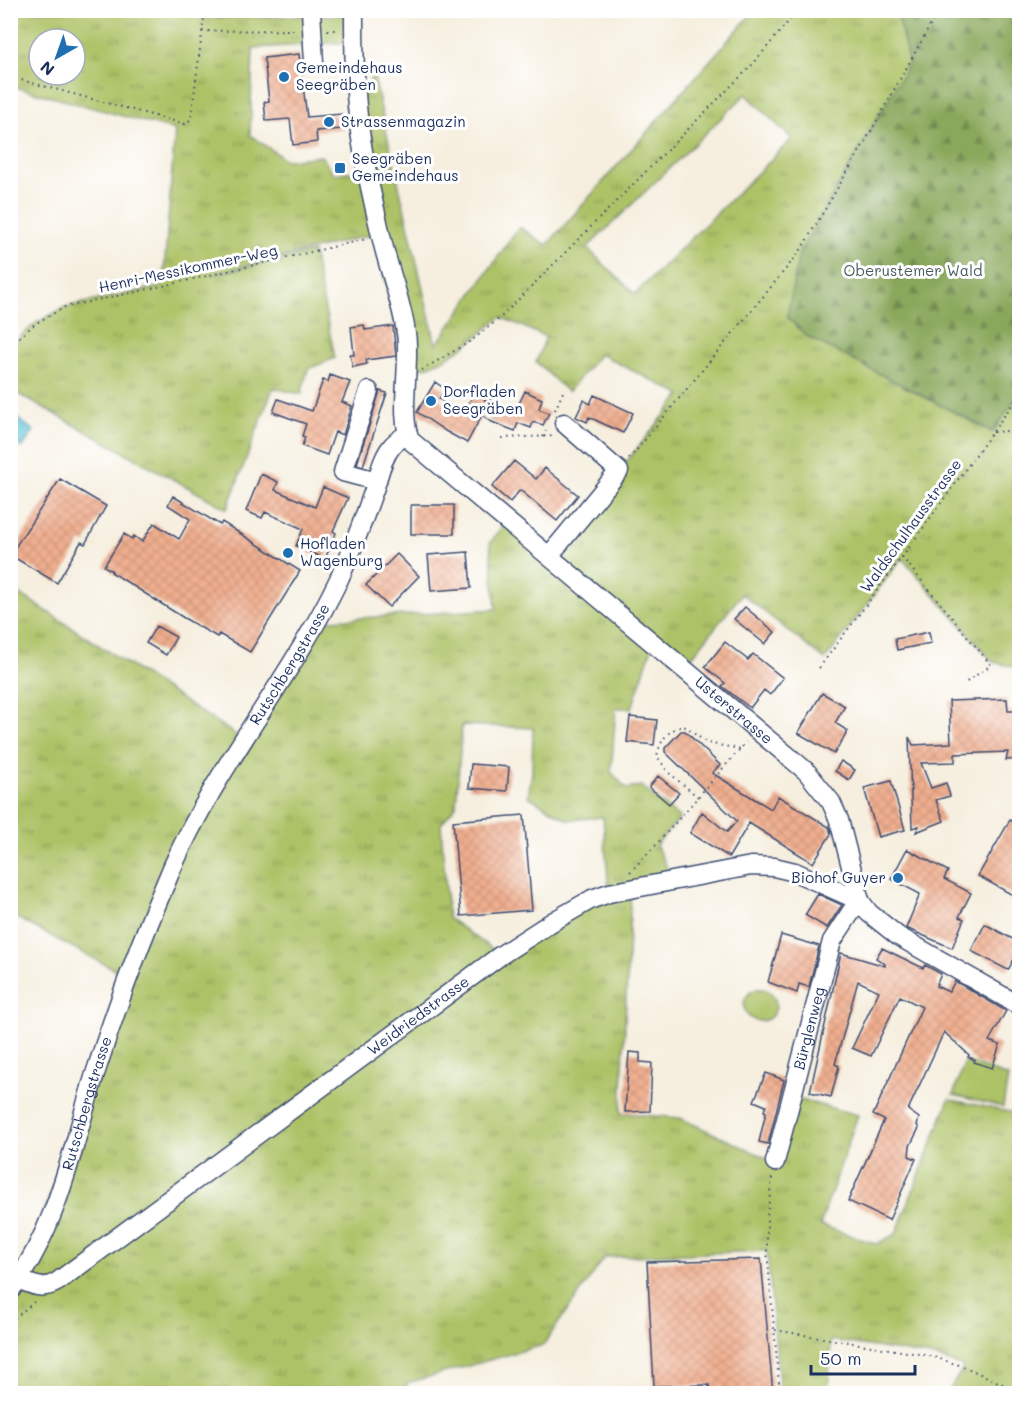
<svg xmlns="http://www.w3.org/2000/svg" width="1030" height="1404" viewBox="0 0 1030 1404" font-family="Mali,sans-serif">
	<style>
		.grass { fill: url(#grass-tufts); stroke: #647862; stroke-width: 1.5; fill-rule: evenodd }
		.forest { fill: url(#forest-firs); stroke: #526c5c; stroke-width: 1.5 }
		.pitch { fill: #adc266; stroke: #647862; stroke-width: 1.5 }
		.water { fill: #56c2d1; stroke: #387898; stroke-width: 1.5 }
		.building { fill: url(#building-cross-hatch) }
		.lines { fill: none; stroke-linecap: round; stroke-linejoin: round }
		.minor-casing { stroke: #3c4c71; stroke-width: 21 }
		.path { stroke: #3c4c71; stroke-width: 2; stroke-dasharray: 1.5 4.5; stroke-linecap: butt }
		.minor { stroke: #fff; stroke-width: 18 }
		.poi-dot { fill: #1f6fb2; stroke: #fff; stroke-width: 2 }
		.labels { text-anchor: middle; stroke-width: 6; stroke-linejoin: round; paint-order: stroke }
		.poi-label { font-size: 15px; fill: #1b2f5e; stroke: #fff; text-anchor: start }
		.street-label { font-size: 15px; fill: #1b2f5e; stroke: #fff }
		.park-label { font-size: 15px; fill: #475b60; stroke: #fff }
	</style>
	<defs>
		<pattern id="grass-tufts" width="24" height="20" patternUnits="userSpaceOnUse" patternTransform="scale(1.5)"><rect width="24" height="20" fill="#adc266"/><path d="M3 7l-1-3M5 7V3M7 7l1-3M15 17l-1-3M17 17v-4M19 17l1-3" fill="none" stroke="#8c9e57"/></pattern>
		<pattern id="forest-firs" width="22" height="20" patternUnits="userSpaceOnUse" patternTransform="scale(1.5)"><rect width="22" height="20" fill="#8aa85b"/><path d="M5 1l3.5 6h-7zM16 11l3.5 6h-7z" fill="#70894e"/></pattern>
		<pattern id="building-cross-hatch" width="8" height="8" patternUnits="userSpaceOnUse" patternTransform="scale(1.5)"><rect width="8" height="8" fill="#f0ae8e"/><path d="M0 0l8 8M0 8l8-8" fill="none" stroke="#cd967d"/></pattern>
	</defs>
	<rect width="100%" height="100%" fill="#fff"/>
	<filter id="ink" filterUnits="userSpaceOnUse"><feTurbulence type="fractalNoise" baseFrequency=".0167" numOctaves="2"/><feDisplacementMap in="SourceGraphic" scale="12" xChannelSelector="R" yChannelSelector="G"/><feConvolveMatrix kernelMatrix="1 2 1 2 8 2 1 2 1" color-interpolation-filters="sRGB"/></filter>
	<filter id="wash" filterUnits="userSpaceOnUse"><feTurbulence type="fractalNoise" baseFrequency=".008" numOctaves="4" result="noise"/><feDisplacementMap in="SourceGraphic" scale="24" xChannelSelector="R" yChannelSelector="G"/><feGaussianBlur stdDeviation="1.35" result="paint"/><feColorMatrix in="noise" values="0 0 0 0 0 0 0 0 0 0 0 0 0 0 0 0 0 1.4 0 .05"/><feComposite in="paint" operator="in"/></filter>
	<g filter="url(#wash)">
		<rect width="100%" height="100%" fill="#f6efdf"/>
		<path class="grass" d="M201 10 202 18 354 15V42L253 48 250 135 286 160 321 156 334 174 346 172H367L357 107 373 74 436 345 519 227 547 245 754 11H897L909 64 862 147 787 317 808 337 992 432 1019 394V668L993 662 902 558 825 660 742 594 683 668 653 644 632 708H616L611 772 627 789 641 786 680 818 656 845 673 880 631 888 621 1113 680 1118 775 1162 793 1098 858 1115 820 1225 876 1244 896 1234 949 1099 1019 1114V1393H947L964 1367 931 1356 831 1340 828 1393H780L767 1251 605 1257 543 1345 407 1383V1393H11L10 1291 19 1279 129 977 11 915V588L242 739 316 621 496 609 490 543 506 521 549 556 681 395 600 354 568 392 536 362 546 337 501 317C474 339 443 368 407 371L374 234 210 275 313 252 335 358 308 369 301 394 273 388 227 509 11 390V345L36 323 65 307 163 286 175 130 11 86V11ZM39 39H75V75H39ZM746 94 792 139 635 294 587 248ZM462 725 533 728 532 772 528 796 568 820 603 817 609 893 501 955 448 918 441 824 456 806Z"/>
		<path class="forest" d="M897 11H1019V394L993 432 808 337 787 317 799 253 909 64Z"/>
		<path class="pitch" d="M744 1005a16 16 0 1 1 32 0a16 16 0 1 1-32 0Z
			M965 1061 1008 1077 1003 1107 953 1095Z"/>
		<path class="water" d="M10 413 34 431 22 448 11 440Z"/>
		<g id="blocks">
			<path class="building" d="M299 54 307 117 342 114 343 129 316 131 317 142 293 145 290 119 266 121 264 102 269 101 264 58Z
				M364 325 365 330 393 326 396 356 366 360 367 364 353 367 350 355H354L351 327Z
				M330 375 350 382 342 402 352 406 343 435 335 432 327 455 302 446 305 437 302 436 306 424 273 412 278 399 312 411 323 380 328 382Z
				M435 382 445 389 439 399 461 412 477 392 485 400 488 397 500 407 514 414 525 391 542 399 539 409 549 413 543 425 533 422 531 428 518 423 515 431 492 422 482 415 467 443 447 432 417 412Z
				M380 391 387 393 363 466 357 464Z
				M594 395 633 413 623 433 589 417 587 422 576 417 584 400 590 404Z
				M514 461 536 479 545 468 578 495 557 521 520 490 510 502 492 487Z
				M261 474 278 482 275 490 315 507 323 487 348 498 333 531 336 533 325 559 296 546 303 529 265 512 262 518 246 511Z
				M60 479 106 506 85 544 81 542 57 583 10 555Z
				M173 496 220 525 222 522 300 571 250 652 219 634 217 637 184 618 111 572 112 571 104 566 124 534 132 539 134 536 142 542 154 523 179 539 190 519 168 505Z
				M411 505H454V534H411Z
				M468 552 471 588 431 591 428 555Z
				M397 554 419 576 389 607 366 585Z
				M745 607 775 632 765 644 734 619Z
				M156 626 176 637 166 655 146 643Z
				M929 632 931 643 897 650 895 639Z
				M725 642 748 660 753 654 783 678 770 695 764 690 750 708 722 686 725 683 705 667Z
				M822 693 845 706 835 723 848 731 834 754 798 733Z
				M1007 699 1008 711H1020V759L1006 760 1008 752 955 754V762L921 763 931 788 946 783 950 796 936 800 944 821 916 832 919 826 912 828 909 737 913 745 951 743 949 701Z
				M630 717 657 720 654 745 627 742Z
				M681 731H685L720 765 712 773 771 809 778 796 829 827 831 834 813 863 749 823 729 857 690 833 702 812 727 832 737 821 665 752V748Z
				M841 761 855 770 849 780 835 771Z
				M471 764 509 767 507 791 469 788Z
				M658 776 679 793 669 804 649 787Z
				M891 781 905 830 878 837 864 788Z
				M524 815 532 910 461 916 453 821Z
				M1010 820 1020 825V899L978 876Z
				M907 849 948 871 944 879 971 893 959 917 964 919 952 948 906 928 920 894 891 879Z
				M818 894 842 905 827 928 805 915Z
				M985 924 1020 943V948L1008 970 971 951Z
				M781 935 819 946 809 987 799 984 797 993 768 982Z
				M882 948 923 968 925 965 941 974 936 986 949 992 955 981 1006 1011 989 1041 1000 1045 992 1068 974 1062 975 1060 968 1057 969 1055 944 1032 908 1110 919 1118 917 1125 919 1128 910 1146 909 1156 916 1159 889 1220 848 1201 884 1120 873 1115 922 1007 900 996 871 1056 852 1048 879 991 858 981 835 1064 839 1066 831 1097 810 1092 841 953 885 966V964L876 958Z
				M629 1052 640 1053V1062L652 1063 650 1111 625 1112Z
				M766 1073 784 1080 768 1144 759 1142 766 1112 764 1111 766 1106 754 1101Z
				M761 1259 773 1394H710L709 1385 654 1386 647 1262Z"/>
		</g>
	</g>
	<g filter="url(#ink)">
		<use href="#blocks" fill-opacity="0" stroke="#3c4c71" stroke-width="1.5"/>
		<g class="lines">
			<g class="minor-casing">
				<g id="minor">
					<path d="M311 10 314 63"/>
					<path id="s1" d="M354 10C354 42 354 74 357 106 361 151 372 196 382 240 389 271 402 302 406 333 411 362 398 418 411 441L806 771 831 802 839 820 860 901 869 913 898 936 1020 1006"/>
					<path d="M369 391 343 472 377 481"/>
					<path d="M549 556 619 471 564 423"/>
					<path id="s2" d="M775 1162 832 941 853 909 860 901"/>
					<path id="s3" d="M19 1279C33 1286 43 1290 57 1282L501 955 552 922 592 899 609 893 751 866 774 867 795 872 860 901"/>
					<path id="s4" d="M10 1291C58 1228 72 1148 95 1074 117 1005 143 935 172 868 217 765 291 679 339 579 353 550 363 520 374 490 379 475 382 458 392 446 396 441 402 438 407 434"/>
				</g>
			</g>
			<path class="path" d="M327 30H339
				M202 31 297 30
				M10 77 185 124 191 119 205 10
				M10 345 36 323 65 307 163 286 367 239
				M422 370 471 341 501 317 752 65 798 10
				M555 410 563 392
				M993 432 1020 430
				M543 437 548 426
				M502 438 555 436
				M629 459 799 253 862 147 939 10
				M902 557 991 665 965 683
				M819 668 902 557 1020 394
				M698 797 668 772 657 756C660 741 668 729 684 726L707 743 740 749
				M630 872 656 845 746 742
				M772 1178 767 1217V1251L780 1394
				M10 1322 34 1302
				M775 1330 931 1356 965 1367 1020 1392"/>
			<use href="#minor" class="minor"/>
		</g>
	</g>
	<g class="poi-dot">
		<circle cx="284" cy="77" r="6"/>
		<circle cx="329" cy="122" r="6"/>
		<rect x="334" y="162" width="12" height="12" rx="3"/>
		<circle cx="431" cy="401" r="6"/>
		<circle cx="288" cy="553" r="6"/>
		<circle cx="898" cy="878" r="6"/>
	</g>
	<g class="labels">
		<g class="poi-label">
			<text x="296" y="73">Gemeindehaus<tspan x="296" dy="17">Seegräben</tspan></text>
			<text x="341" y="127">Strassenmagazin</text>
			<text x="352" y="164">Seegräben<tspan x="352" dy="17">Gemeindehaus</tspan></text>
			<text x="443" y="397">Dorfladen<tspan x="443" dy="17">Seegräben</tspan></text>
			<text x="300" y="549">Hofladen<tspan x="300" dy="17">Wagenburg</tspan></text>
			<text x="886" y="883" text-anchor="end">Biohof Guyer</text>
		</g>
		<g class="street-label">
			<text transform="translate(188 269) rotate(-12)" y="5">Henri-Messikommer-Weg</text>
			<text transform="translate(911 526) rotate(-54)" y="5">Waldschulhausstrasse</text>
			<text dy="5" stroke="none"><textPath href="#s4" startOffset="690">Rutschbergstrasse</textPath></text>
			<text dy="5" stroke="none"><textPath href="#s1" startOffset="858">Usterstrasse</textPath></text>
			<text dy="5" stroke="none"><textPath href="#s3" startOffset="489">Weidriedstrasse</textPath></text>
			<text dy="5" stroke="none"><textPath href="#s2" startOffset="138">Bürglenweg</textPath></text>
			<text dy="5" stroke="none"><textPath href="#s4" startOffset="204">Rutschbergstrasse</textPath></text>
		</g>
		<g class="park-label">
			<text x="913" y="276">Oberustemer Wald</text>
		</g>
	</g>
	<rect width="1030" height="1404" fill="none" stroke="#fff" stroke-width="36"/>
	<g transform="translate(57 57) rotate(220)"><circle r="28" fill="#ffffff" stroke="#a4acbf" stroke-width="1.5"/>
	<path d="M0-4.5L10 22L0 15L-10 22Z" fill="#1f6fb2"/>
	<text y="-9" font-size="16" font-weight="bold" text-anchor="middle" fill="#1b2f5e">N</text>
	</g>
	<path d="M811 1365v9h104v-9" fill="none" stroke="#1b2f5e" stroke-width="3"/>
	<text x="820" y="1365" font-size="18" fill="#1b2f5e" stroke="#ffffff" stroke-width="4.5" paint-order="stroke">50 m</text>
</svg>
